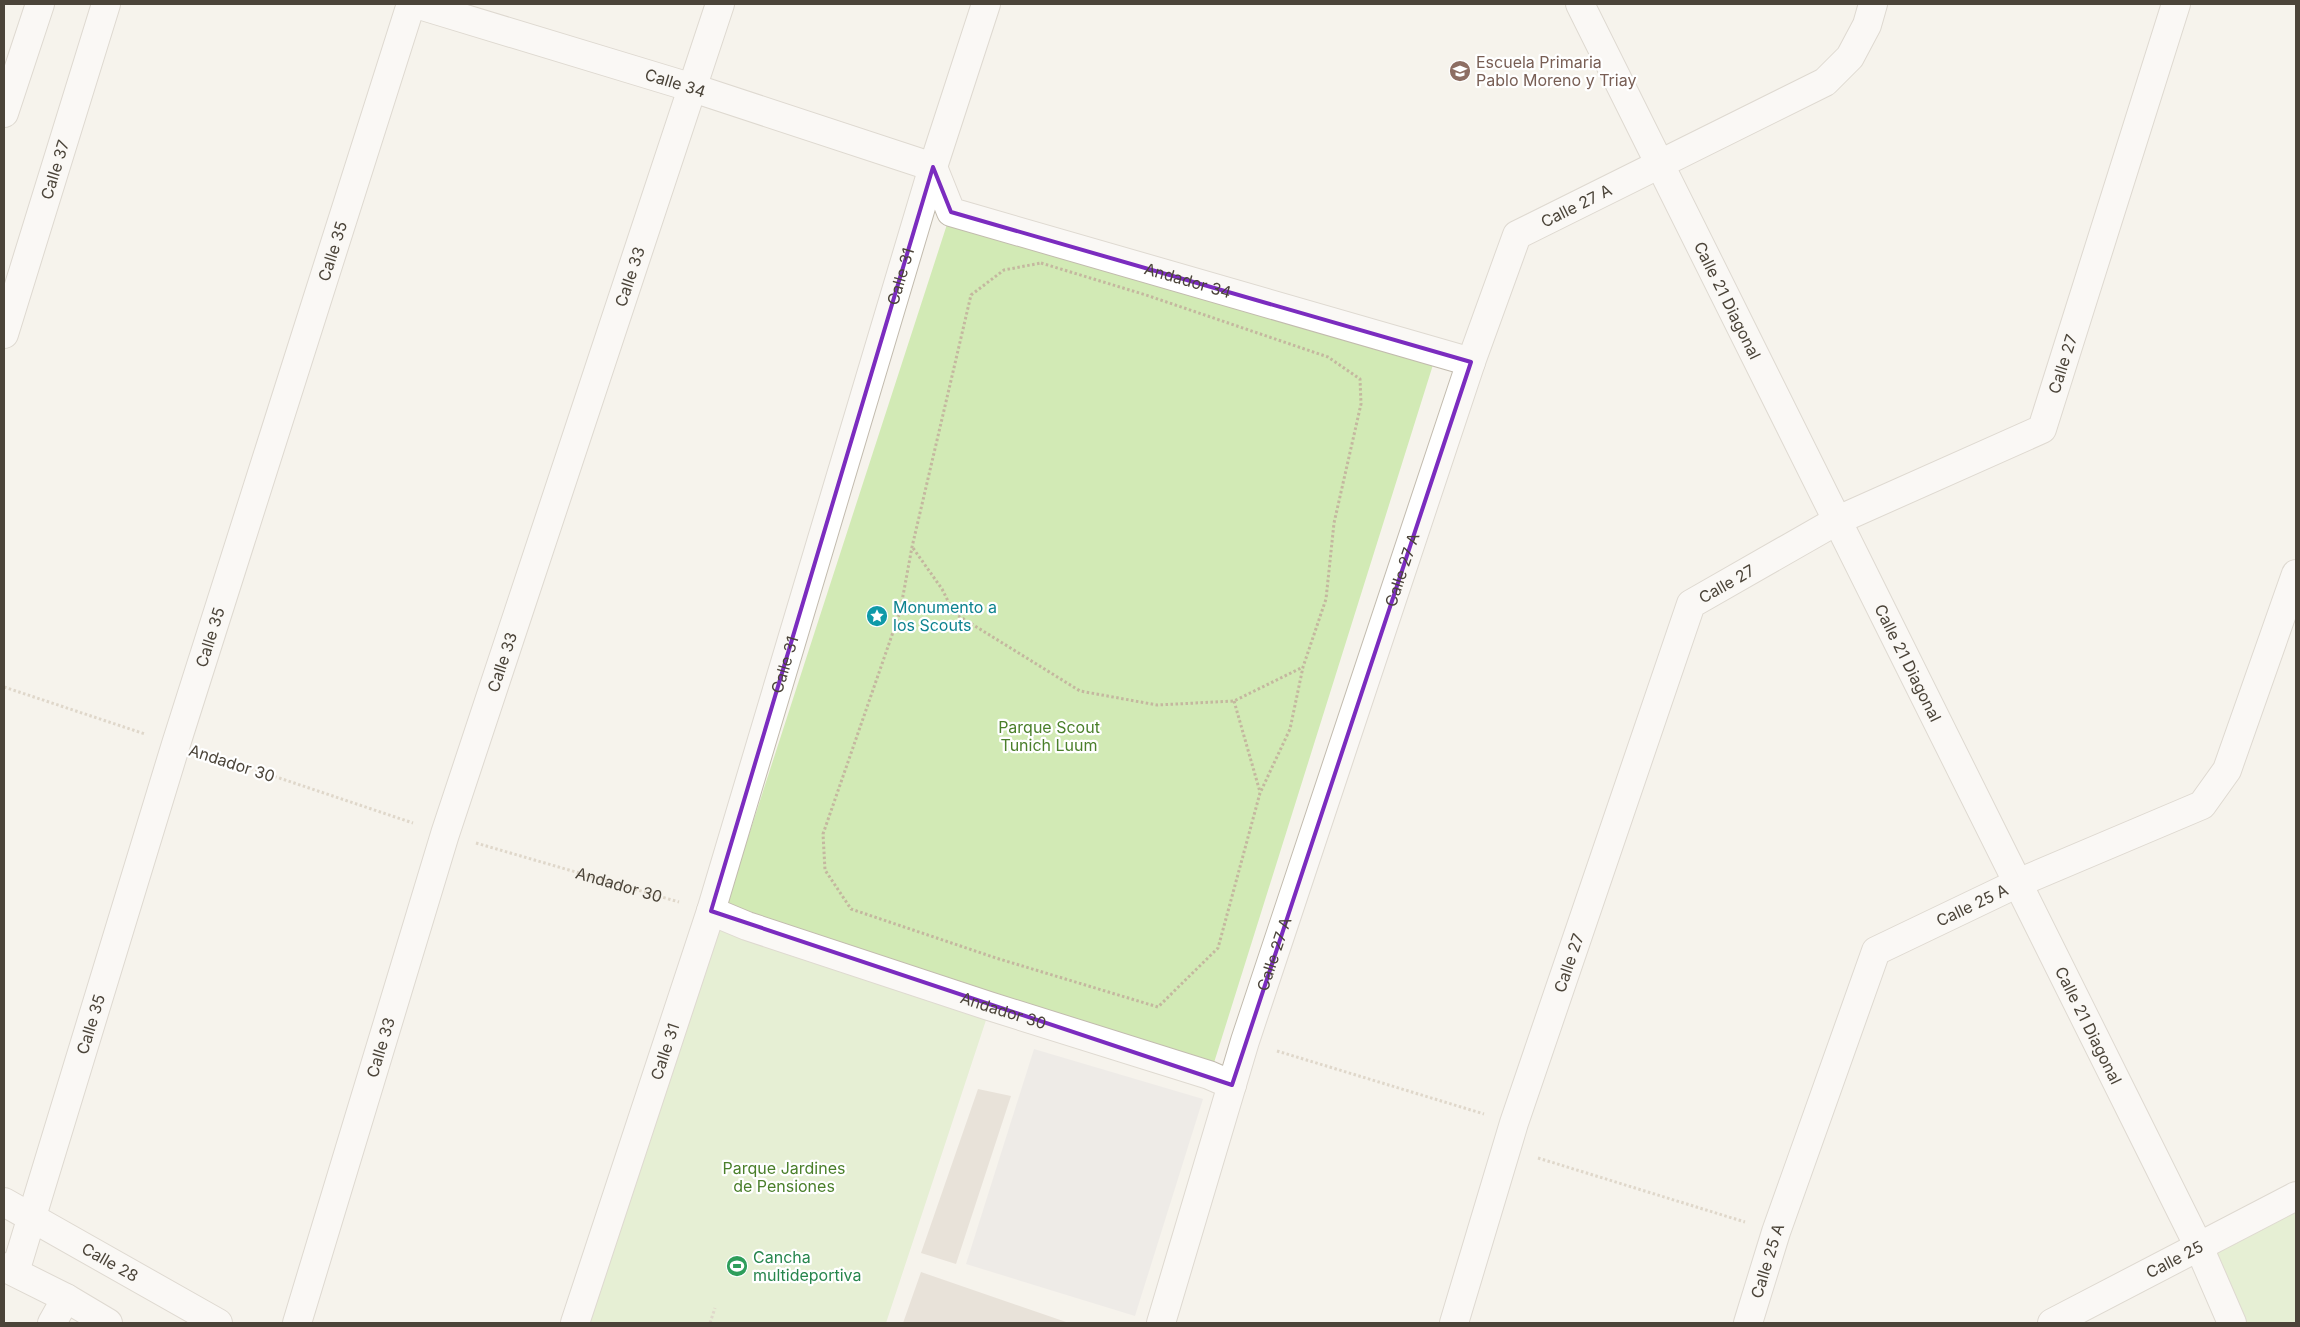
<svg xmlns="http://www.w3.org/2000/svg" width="2300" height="1327" viewBox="0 0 2300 1327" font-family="Inter,sans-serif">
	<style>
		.green { fill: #d2eab5 }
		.parking { fill: #e5e3e0 }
		.building { fill: #d8cfc1 }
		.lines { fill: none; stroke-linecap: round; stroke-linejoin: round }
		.pedestrian-casing { stroke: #c2bbae; stroke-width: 30 }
		.minor-casing { stroke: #c2bbae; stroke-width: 30 }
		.tertiary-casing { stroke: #c2bbae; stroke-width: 30 }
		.path { stroke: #c4b79f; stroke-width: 3; stroke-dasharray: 2.5 2.5; stroke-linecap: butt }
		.pedestrian { stroke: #fff; stroke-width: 28 }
		.minor { stroke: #fff; stroke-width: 28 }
		.tertiary { stroke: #fff; stroke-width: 28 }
		.marked { fill: none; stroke: #7b2cbf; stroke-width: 4; stroke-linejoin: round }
		.labels { text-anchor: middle; stroke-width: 4.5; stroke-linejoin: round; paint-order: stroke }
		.education-label { font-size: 16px; fill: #785e54; stroke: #fff; text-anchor: start }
		.street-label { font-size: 16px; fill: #4b4439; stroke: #fff }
		.culture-label { font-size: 16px; fill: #0d838f; stroke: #fff; text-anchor: start }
		.park-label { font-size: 16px; fill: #4a7f2a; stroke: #fff }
		.leisure-label { font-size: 16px; fill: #27864d; stroke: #fff; text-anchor: start }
	</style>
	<rect width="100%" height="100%" fill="#f6f3ec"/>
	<path class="green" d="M951 212 1437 352 1207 1085 987 1017 886 1323H585L717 933Z
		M2296 1209V1323H2246L2215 1252Z"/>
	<path class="parking" d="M1034 1049 1203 1099 1135 1316 966 1264Z"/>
	<path class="building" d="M978 1089 1011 1096 956 1264 921 1253Z
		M921 1272 1069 1323H903Z"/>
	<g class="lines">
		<g class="pedestrian-casing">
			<g id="pedestrian">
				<path id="s2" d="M933 167 951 212 1471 362"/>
				<path id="s3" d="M711 911 747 926 989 1006 1209 1075 1232 1085"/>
			</g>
		</g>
		<g class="minor-casing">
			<g id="minor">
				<path id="s4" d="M416 4 693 88 933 167"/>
				<path id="s5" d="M15 1272 176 744 411 4"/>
				<path d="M52 1323 66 1298"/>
				<path id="s6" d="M297 1323 445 834 720 4"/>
				<path id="s7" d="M575 1323 711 911 933 167 986 4"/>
				<path id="s8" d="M1161 1323 1245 1041 1471 362 1517 235 1825 82 1850 57 1867 25 1873 4"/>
				<path id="s9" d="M1454 1323 1514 1123 1691 604 1838 520 2042 429 2176 4"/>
				<path id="s10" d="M1748 1323 1776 1232 1876 951 2018 883 2202 805 2227 770 2296 574"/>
				<path id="s11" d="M2052 1323 2296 1196"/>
			</g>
		</g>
		<g class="tertiary-casing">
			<g id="tertiary">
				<path id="s12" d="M1580 4 2199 1247 2232 1323"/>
				<path d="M4 113 40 4"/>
				<path id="s13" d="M4 334 106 4"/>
				<path id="s14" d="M4 1202 218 1323"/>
				<path d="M4 1267 66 1298 108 1323"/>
			</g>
		</g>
		<g class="path">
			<path d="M1041 263 1146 295 1328 357 1360 379 1361 404 1334 523 1326 599 1303 667 1290 729 1260 793 1218 948 1158 1007 996 958 851 909 825 870 823 834 900 612 912 547 971 295 1004 270Z"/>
			<path d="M900 612 918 606 954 613 942 589 913 548"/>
			<path d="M954 613 1080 691 1157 705 1234 701 1303 667"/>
			<path d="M4 687 145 734"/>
			<path d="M1234 701 1260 792"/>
			<path d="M208 754 413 823"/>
			<path id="s1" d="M476 843 679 902"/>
			<path d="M1277 1051 1484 1114"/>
			<path d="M1538 1158 1745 1222"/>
			<path d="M710 1323 715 1308"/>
		</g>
		<use href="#pedestrian" class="pedestrian"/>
		<use href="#minor" class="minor"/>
		<use href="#tertiary" class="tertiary"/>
	</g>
	<path d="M0 0H2300V1327H0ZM933 167 951 212 1471 362 1232 1085 711 911Z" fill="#f6f3ec" fill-opacity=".55" fill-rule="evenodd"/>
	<path class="marked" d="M933 167 951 212 1471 362 1232 1085 711 911Z"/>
	<defs>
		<g id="school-disc" transform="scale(1.125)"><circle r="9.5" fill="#8d6e63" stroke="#fff"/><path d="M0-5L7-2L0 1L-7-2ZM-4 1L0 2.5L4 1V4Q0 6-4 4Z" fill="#fff"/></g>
		<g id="sight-disc" transform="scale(1.125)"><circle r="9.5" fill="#0f9aa8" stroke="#fff"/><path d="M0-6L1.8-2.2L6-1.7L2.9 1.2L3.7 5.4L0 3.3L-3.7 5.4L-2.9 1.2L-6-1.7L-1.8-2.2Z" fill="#fff"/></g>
		<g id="stadium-disc" transform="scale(1.125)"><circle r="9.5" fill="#2e9e5b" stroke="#fff"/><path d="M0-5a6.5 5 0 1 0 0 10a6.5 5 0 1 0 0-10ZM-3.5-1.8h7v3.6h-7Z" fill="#fff"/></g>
	</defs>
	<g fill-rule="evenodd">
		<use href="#school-disc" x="1460" y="71"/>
		<use href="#sight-disc" x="877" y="616"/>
		<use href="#stadium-disc" x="737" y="1266"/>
	</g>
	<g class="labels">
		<g class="education-label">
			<text x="1476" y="68">Escuela Primaria<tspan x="1476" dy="18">Pablo Moreno y Triay</tspan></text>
		</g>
		<g class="street-label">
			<text dy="6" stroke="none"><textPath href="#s4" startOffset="271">Calle 34</textPath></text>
			<text dy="6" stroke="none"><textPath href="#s13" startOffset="172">Calle 37</textPath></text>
			<text dy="6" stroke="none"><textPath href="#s8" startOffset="1211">Calle 27 A</textPath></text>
			<text dy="6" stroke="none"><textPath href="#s5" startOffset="1069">Calle 35</textPath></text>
			<text dy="6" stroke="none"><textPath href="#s6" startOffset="1098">Calle 33</textPath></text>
			<text dy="6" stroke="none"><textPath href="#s7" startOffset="1096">Calle 31</textPath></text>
			<text dy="6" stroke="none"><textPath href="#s2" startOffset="295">Andador 34</textPath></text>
			<text dy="6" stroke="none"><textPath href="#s12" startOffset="331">Calle 21 Diagonal</textPath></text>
			<text dy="6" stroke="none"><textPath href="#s9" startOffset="1218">Calle 27</textPath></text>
			<text dy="6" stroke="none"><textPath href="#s8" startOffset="791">Calle 27 A</textPath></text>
			<text dy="6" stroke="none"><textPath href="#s9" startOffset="798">Calle 27</textPath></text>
			<text dy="6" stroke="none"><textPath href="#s5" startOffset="664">Calle 35</textPath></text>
			<text dy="6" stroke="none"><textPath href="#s6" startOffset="692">Calle 33</textPath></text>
			<text dy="6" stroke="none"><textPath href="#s12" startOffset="736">Calle 21 Diagonal</textPath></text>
			<text dy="6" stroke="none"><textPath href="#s7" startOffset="691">Calle 31</textPath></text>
			<text transform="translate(232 763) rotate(18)" y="6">Andador 30</text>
			<text dy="6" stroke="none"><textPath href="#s1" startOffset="149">Andador 30</textPath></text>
			<text dy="6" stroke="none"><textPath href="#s10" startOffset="500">Calle 25 A</textPath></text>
			<text dy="6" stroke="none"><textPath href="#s8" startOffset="386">Calle 27 A</textPath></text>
			<text dy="6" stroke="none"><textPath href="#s9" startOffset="378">Calle 27</textPath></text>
			<text dy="6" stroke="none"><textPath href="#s3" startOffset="309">Andador 30</textPath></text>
			<text dy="6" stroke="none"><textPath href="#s5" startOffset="259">Calle 35</textPath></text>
			<text dy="6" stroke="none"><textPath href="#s12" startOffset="1141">Calle 21 Diagonal</textPath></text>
			<text dy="6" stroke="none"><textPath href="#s6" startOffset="288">Calle 33</textPath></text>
			<text dy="6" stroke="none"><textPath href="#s7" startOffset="286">Calle 31</textPath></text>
			<text dy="6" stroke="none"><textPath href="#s10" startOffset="65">Calle 25 A</textPath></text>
			<text dy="6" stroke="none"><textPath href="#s11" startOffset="138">Calle 25</textPath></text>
			<text dy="6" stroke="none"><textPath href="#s14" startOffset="122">Calle 28</textPath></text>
		</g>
		<g class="culture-label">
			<text x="893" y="613">Monumento a<tspan x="893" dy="18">los Scouts</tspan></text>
		</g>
		<g class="park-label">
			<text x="1049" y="733">Parque Scout<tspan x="1049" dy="18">Tunich Luum</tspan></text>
			<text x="784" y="1174">Parque Jardines<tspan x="784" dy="18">de Pensiones</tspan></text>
		</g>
		<g class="leisure-label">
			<text x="753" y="1263">Cancha<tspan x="753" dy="18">multideportiva</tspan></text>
		</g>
	</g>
	<rect width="2300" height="1327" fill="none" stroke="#4b4439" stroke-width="10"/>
</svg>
